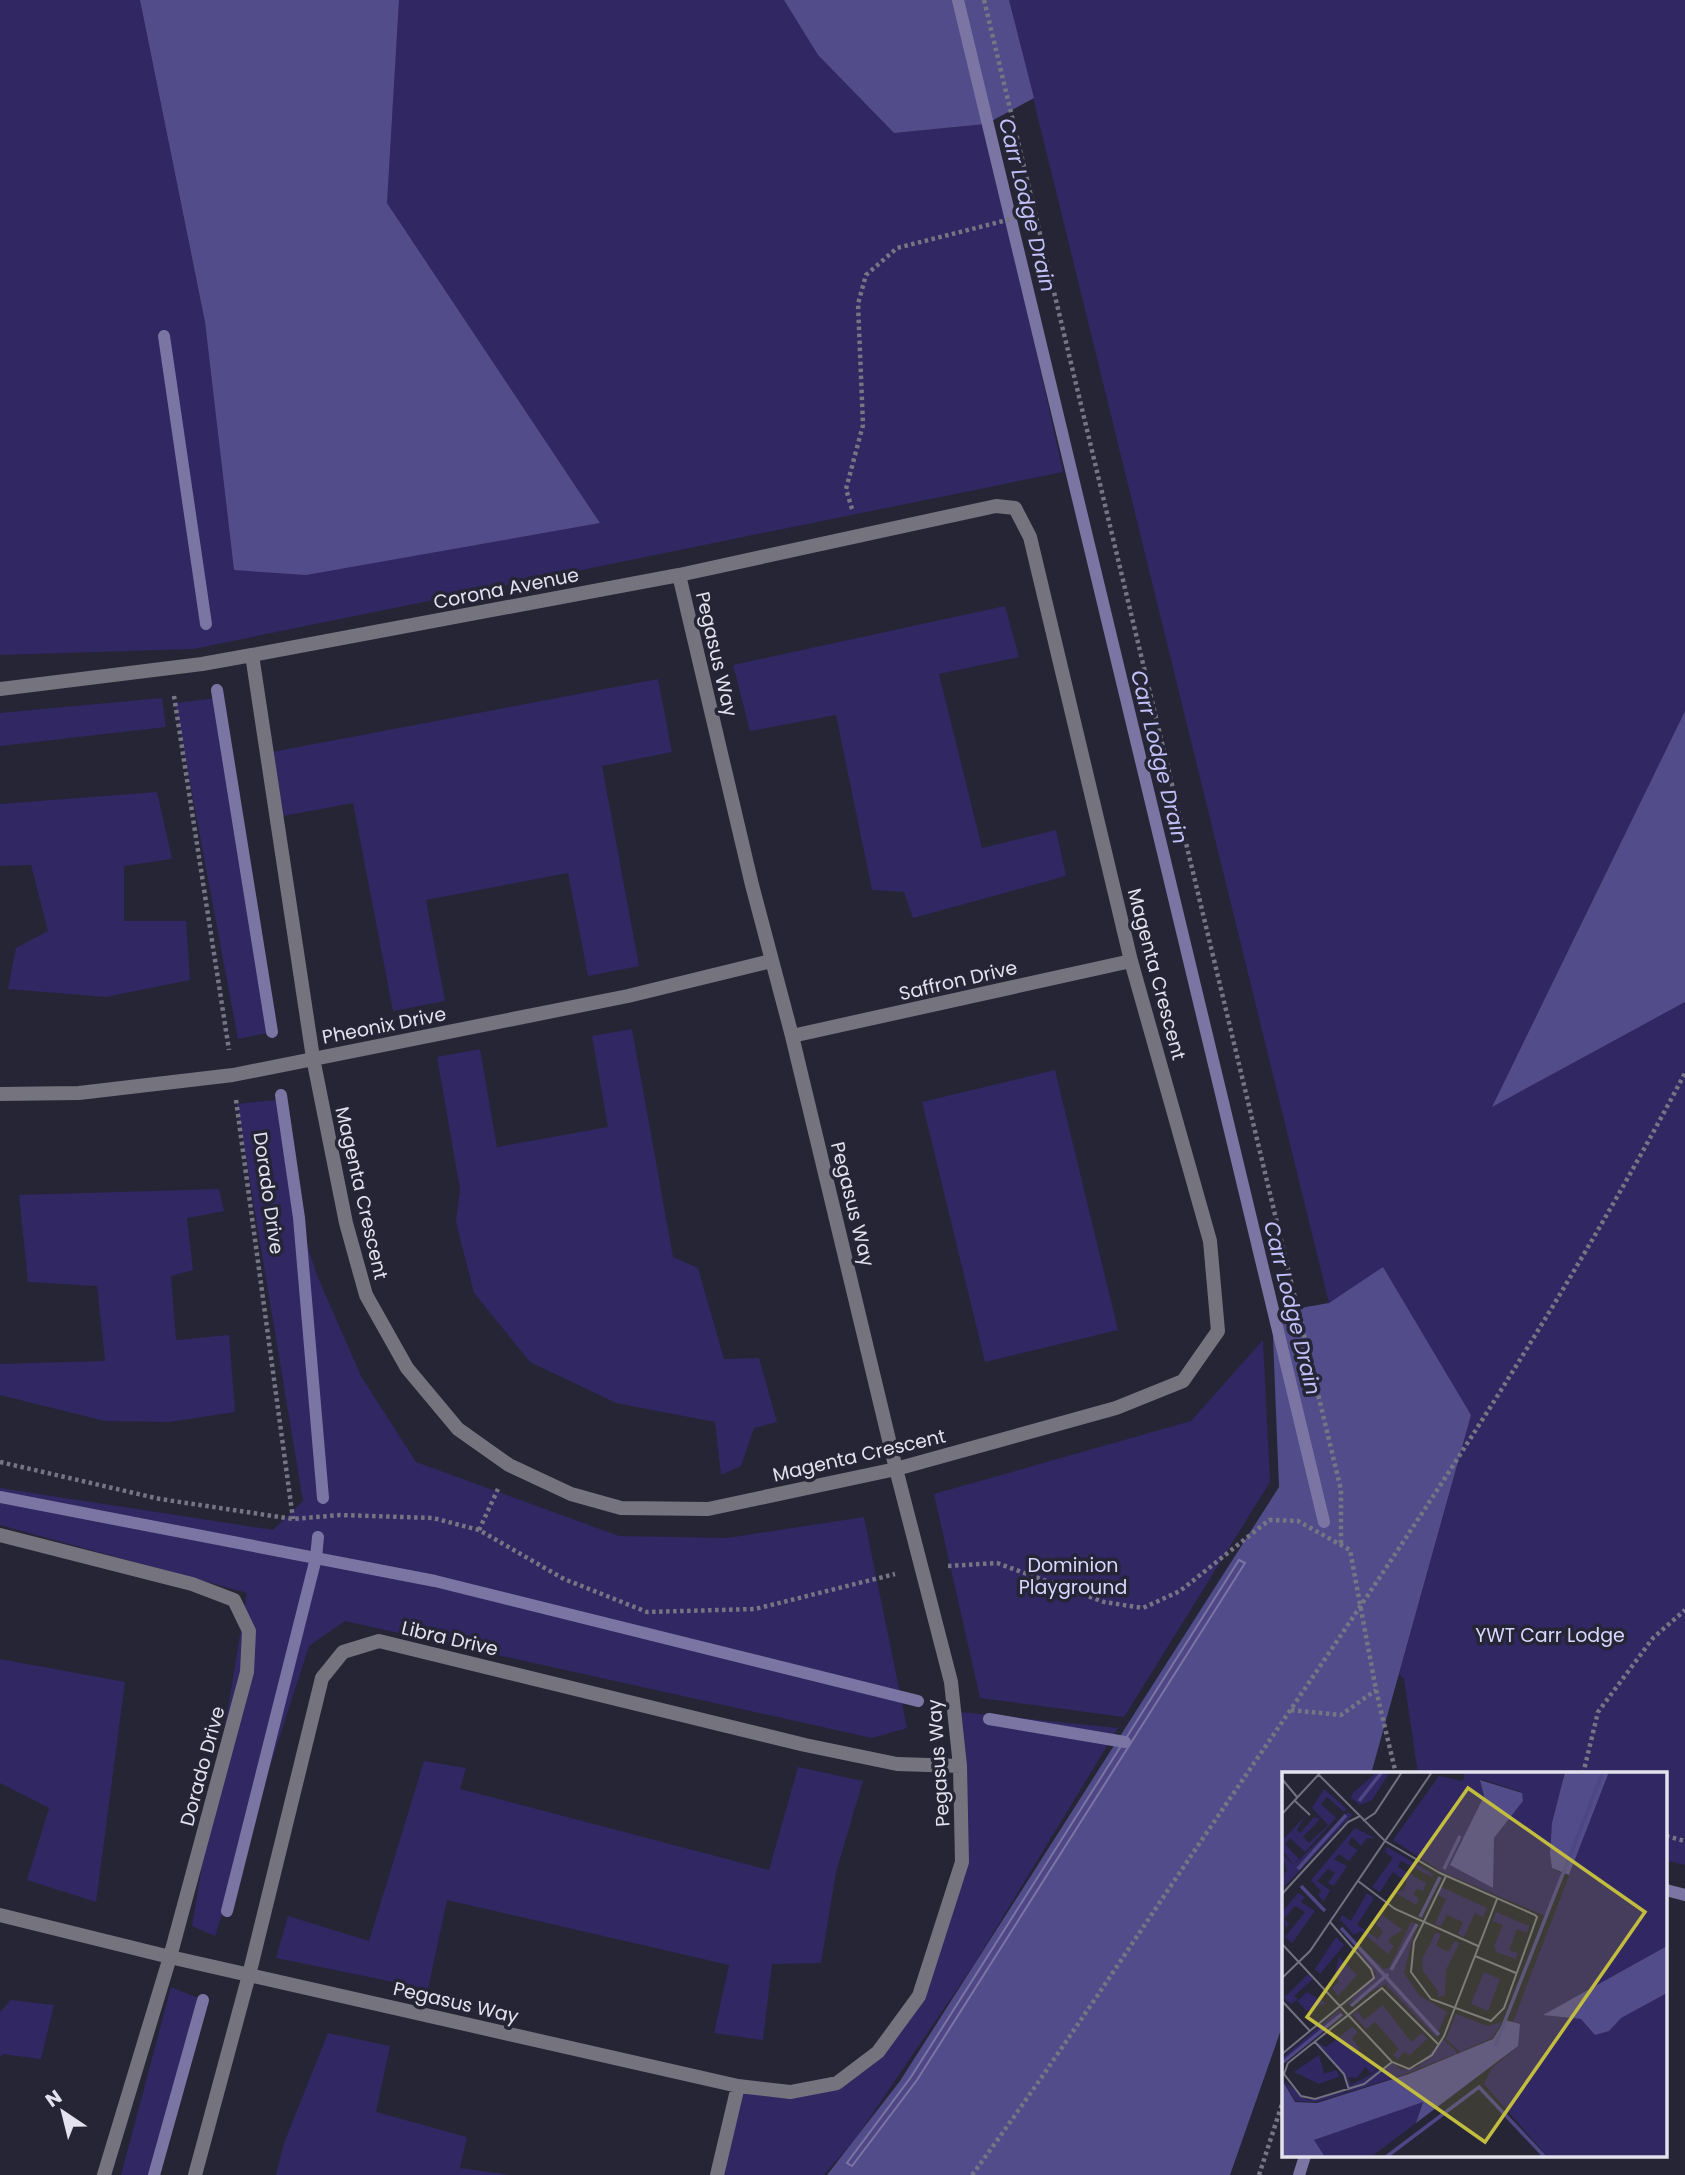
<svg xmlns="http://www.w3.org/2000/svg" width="1685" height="2175" viewBox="0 0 1685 2175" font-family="Poppins,sans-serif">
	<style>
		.green { fill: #312762 }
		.forest { fill: #534c8b }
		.water { fill: #4e4685; stroke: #7b75a4; stroke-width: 2 }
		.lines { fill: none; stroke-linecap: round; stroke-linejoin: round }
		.stream { stroke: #7b75a4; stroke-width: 12 }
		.path { stroke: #767584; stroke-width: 4.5; stroke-dasharray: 3.5 3.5; stroke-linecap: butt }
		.street { stroke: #75747e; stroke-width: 14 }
		.labels { text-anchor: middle; stroke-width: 7; stroke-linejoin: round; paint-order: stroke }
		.street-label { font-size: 19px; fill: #e3e2ee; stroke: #262536 }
		.park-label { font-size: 19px; fill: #d8d7fd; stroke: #262536 }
		.water-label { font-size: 21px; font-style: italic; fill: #c3c0f8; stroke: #262536 }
		.inset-river { fill: none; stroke: #4e4685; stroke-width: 3.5 }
		.inset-road { fill: none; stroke: #727180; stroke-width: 2 }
		.view { fill: #c2bd3f; fill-opacity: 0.15; stroke: #c2bd3f; stroke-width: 3.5 }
		.inset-edge { fill: none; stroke: #e3e2ee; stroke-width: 3.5 }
	</style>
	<rect width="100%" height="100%" fill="#262536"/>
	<path class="green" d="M0 0H140L205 322 234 570 453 547 600 523 387 203 399 0H784L818 55 894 133 986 124 1063 472 193 649 0 655Z
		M1009 0H1685V711L1493 1105 1685 1002V1865L1666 1860V1774H1418L1404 1679 1399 1674 1471 1415 1383 1268 1329 1303Z
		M1005 606 1019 657 939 674 982 848 1056 830 1066 876 913 918 904 892 872 890 836 715 750 731 733 665Z
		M658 679 672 752 602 766 639 966 588 976 568 873 426 900 445 1001 393 1011 353 803 283 816 272 752Z
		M162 698 166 727 0 746V713Z
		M218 698 272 1032 238 1039 175 703Z
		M157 792 172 859 124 866V921H186L190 980 106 997 8 989 16 948 48 931 31 865 0 866V804Z
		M632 1029 673 1257 698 1268 724 1359 759 1358 777 1422 754 1428 741 1466 721 1475 715 1422 616 1403 530 1362 474 1293 456 1222 460 1189 437 1057 480 1049 497 1147 608 1127 592 1036Z
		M1055 1070 1118 1330 985 1362 922 1102Z
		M277 1100 299 1218 316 1273 361 1376 416 1462 619 1536 727 1538 864 1517 907 1728 872 1738 345 1621 309 1646 215 1936 192 1926 247 1593 0 1525V1488L273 1530 303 1501 237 1104Z
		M219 1189 224 1211 187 1218 193 1270 171 1276 176 1340 229 1335 235 1412 169 1422 105 1421 0 1395V1364L105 1361 97 1286 28 1282 19 1195Z
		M1263 1340 1270 1482 1124 1717 980 1698 934 1494 1191 1421Z
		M0 1659 125 1682 96 1902 27 1880 49 1808 0 1783Z
		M960 1712 1118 1728 973 1966 856 2138 824 2175H723L743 2093 789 2099 840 2089 924 1997 968 1862Z
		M424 1761 466 1768 460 1789 769 1870 798 1767 863 1781 836 1872 821 1963 772 1964 763 2040 714 2033 729 1965 447 1900 428 1989 276 1958 288 1916 369 1941Z
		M171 1987 203 2000 154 2175H121Z
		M11 2000 54 2005 41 2059 2 2054 0 2058V2012Z
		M328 2033 390 2046 376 2112 467 2137 460 2168 510 2175H276L284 2143Z"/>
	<path class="forest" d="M140 0H399L387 203 600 523 306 575 234 570 205 322Z
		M784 0H1009L1034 98 986 124 894 133 818 55Z
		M1685 711V1002L1492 1107Z
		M1383 1267 1471 1415 1371 1774H1284V2021L1230 2175H827L900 2081 1279 1487 1272 1313 1329 1303Z"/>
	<path class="water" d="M1239 1560 1245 1563 917 2080 852 2166 847 2163 911 2077Z"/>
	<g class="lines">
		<path class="stream" d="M958 0 1324 1522
			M164 336 206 624
			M217 690 272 1032
			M281 1095 299 1218 323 1498
			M0 1497 435 1581 918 1701
			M989 1719 1125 1742
			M1666 1890 1685 1895
			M227 1911 316 1558 318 1537
			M154 2175 203 2000
			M1299 2175 1305 2156"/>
		<path class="path" d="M984 0 1341 1490V1544
			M852 509 846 489 863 425 858 304 866 275 897 248 1035 213
			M174 696 229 1050
			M236 1100 293 1519
			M0 1462 160 1499 293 1519 340 1515 433 1518 479 1530 564 1579 647 1612 755 1609 895 1574
			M479 1530 498 1489
			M948 1566 997 1563 1104 1602 1143 1608 1180 1591 1269 1520 1298 1521 1350 1550 1376 1690 1396 1774
			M1291 1710 1341 1715 1376 1690
			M1583 1774 1598 1712 1653 1638 1685 1610
			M1666 1836 1685 1841
			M972 2175C1063 2051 1146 1921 1233 1794 1393 1560 1553 1324 1685 1073
			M1259 2175 1284 2098"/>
		<path class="street" d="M0 689 202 664 252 655 679 575 996 506 1015 508 1030 537 1131 961 1210 1241 1218 1331 1183 1381 1116 1408 896 1469 708 1509 621 1508 571 1494 509 1465 458 1429 407 1368 366 1295 346 1223 313 1058 252 655
			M792 1036 1131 961
			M0 1094 79 1093 233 1075 628 996 771 961
			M0 1535 192 1584 234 1600 249 1631 247 1672 170 1957 104 2175
			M0 1915 170 1957 738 2086 790 2092 837 2083 878 2052 919 1996 962 1862 960 1766 951 1682 896 1469 792 1036 752 885 679 575
			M195 2175 249 1975 322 1678 343 1652 379 1641 805 1745 897 1764 960 1766
			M717 2175 738 2086"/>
	</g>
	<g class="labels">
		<g class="street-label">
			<text transform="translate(506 588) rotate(-11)" y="7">Corona Avenue</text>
			<text transform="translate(717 654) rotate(77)" y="7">Pegasus Way</text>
			<text transform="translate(1157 974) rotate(75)" y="7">Magenta Crescent</text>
			<text transform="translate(958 980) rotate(-13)" y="7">Saffron Drive</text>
			<text transform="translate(384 1025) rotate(-11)" y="7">Pheonix Drive</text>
			<text transform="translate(269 1193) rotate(82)" y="7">Dorado Drive</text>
			<text transform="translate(362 1193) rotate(77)" y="7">Magenta Crescent</text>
			<text transform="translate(853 1204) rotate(76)" y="7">Pegasus Way</text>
			<text transform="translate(859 1455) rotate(-13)" y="7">Magenta Crescent</text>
			<text transform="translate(450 1638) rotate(13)" y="7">Libra Drive</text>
			<text transform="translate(938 1763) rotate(-94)" y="7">Pegasus Way</text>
			<text transform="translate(202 1766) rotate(-75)" y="7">Dorado Drive</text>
			<text transform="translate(456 2002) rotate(13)" y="7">Pegasus Way</text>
		</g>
		<g class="park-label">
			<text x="1073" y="1572">Dominion<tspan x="1073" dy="22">Playground</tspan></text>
			<text x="1550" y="1642">YWT Carr Lodge</text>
		</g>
		<g class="water-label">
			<text transform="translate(1027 205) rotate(76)" y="7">Carr Lodge Drain</text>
			<text transform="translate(1159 757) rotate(76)" y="7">Carr Lodge Drain</text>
			<text transform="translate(1292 1308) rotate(76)" y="7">Carr Lodge Drain</text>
		</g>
	</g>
	<g transform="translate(1282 1772)">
		<rect width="385" height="385" fill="#262536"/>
		<path d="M95 0H108L90 28 78 33 69 26 71 21ZM183 0H282L268 82 270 96 281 102 263 144 158 99 111 68 157 4 181 9ZM199 7 239 20 241 29 212 66 210 115 169 93 202 23ZM327 0H385V174L263 242 299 247 385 202V385H266L202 312 210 296 236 274 230 252ZM42 17 65 37 62 40 45 25 39 32 54 46 23 80 8 66 3 72 17 87 11 92 0 78V69L24 43 15 58 18 61 32 45 38 47 21 65 27 71 46 53 30 36ZM66 40 70 43 0 117V103L5 99 0 82 10 92 15 90ZM73 56 93 66H85L79 74 70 65 66 72 76 78 67 89 57 82 52 87 65 94 52 114 46 111 53 101 46 97 35 109 48 118 42 129 36 123 39 119 29 108ZM105 75 151 102 150 105 119 89 116 95 144 111 141 119 135 117 131 122 137 127 134 133 114 121 122 118 125 110 111 100 98 120 90 115 111 86 103 80ZM159 115 205 136 201 145 193 141 182 165 176 162 181 150 165 143 159 154 153 152 164 127 156 123ZM16 121 23 125 19 130 33 139 10 171 3 165 23 140 13 134 2 147 7 152 4 156 0 140ZM85 121 92 126 75 153 96 167 101 159 94 153 100 143 121 158 110 164 106 170 112 174 106 182 79 159 72 163 58 147 60 143 69 149ZM214 140 247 154 245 161 235 157 227 178 236 181 234 187 214 180 212 174 221 153 211 149ZM129 150 134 152 122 201 138 224 165 240 154 265 103 212 64 233 94 202 58 156 102 197 107 196ZM154 160 159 162 154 174 167 180 172 169 177 171 164 198 163 223 156 225V219L141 199 140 187ZM54 165 62 173 38 202 33 197ZM57 185 75 203 56 224 50 216 57 210 53 202ZM202 200 218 207 206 239 189 232ZM26 202 31 207 12 224 17 228 25 220 44 231 24 239 15 228 9 232 2 226ZM101 233 129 270 140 261 145 267 128 283 122 280 116 287 111 283 117 277 93 250 84 257 71 243 75 239 82 248ZM57 238 60 242 0 291V286ZM174 242 206 254 220 250 210 266 178 280 164 267ZM70 255 76 260 70 266 77 276 75 279 95 298 89 301 83 295 75 306 66 305 69 313 110 291 120 298 136 295 161 267 176 281 118 304 35 330 13 329 1 308 25 328 67 319 65 308 34 270 44 275ZM37 283 42 302 54 298 58 304 37 312 12 300ZM141 329 134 351 89 385H43L32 368Z" fill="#312762" fill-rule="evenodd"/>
		<path d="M283 0H327L287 103 270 96 268 82 270 51ZM198 8 240 21 241 29 212 66 211 116 168 93 202 24ZM385 174V221L339 246 327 259 313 263 299 247 261 243ZM223 248 238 252 236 274 134 351 141 330 32 368 43 385H0V308L13 330 35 331 127 302 211 267Z" fill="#534c8b"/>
		<path class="inset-river" d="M77 29 100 0M16 97 64 43M162 97 178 64M19 114 43 139M138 145 158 105M59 156 157 263M109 198 135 152M69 234 106 202M213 274 321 0M0 291 60 242M104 385 197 315 263 385"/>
		<path class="inset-road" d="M37 3 103 69 158 101 253 143 255 145 222 236 209 249 149 227 129 200 132 170 164 104M0 7 15 25M12 28 28 43M0 42 38 1M81 49 93 41 120 0M76 109 113 137 196 174M0 122 66 50 78 44M0 172 110 290 127 297 150 283 162 264 215 127M193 184 234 201M0 206 28 179 150 0M0 229 28 259M33 270 62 302 67 318M0 282 92 206 89 197 48 150M110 290 82 312 33 327 19 324 2 302 6 291 100 216 157 273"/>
		<path class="view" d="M186 16 363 140 203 370 25 245Z"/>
		<rect width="385" height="385" class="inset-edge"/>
	</g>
	<g transform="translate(63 2112) rotate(325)" stroke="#262536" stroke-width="5" paint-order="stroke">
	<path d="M0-5L12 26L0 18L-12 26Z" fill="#e3e2ee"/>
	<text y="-10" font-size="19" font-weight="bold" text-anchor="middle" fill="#e3e2ee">N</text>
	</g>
</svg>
